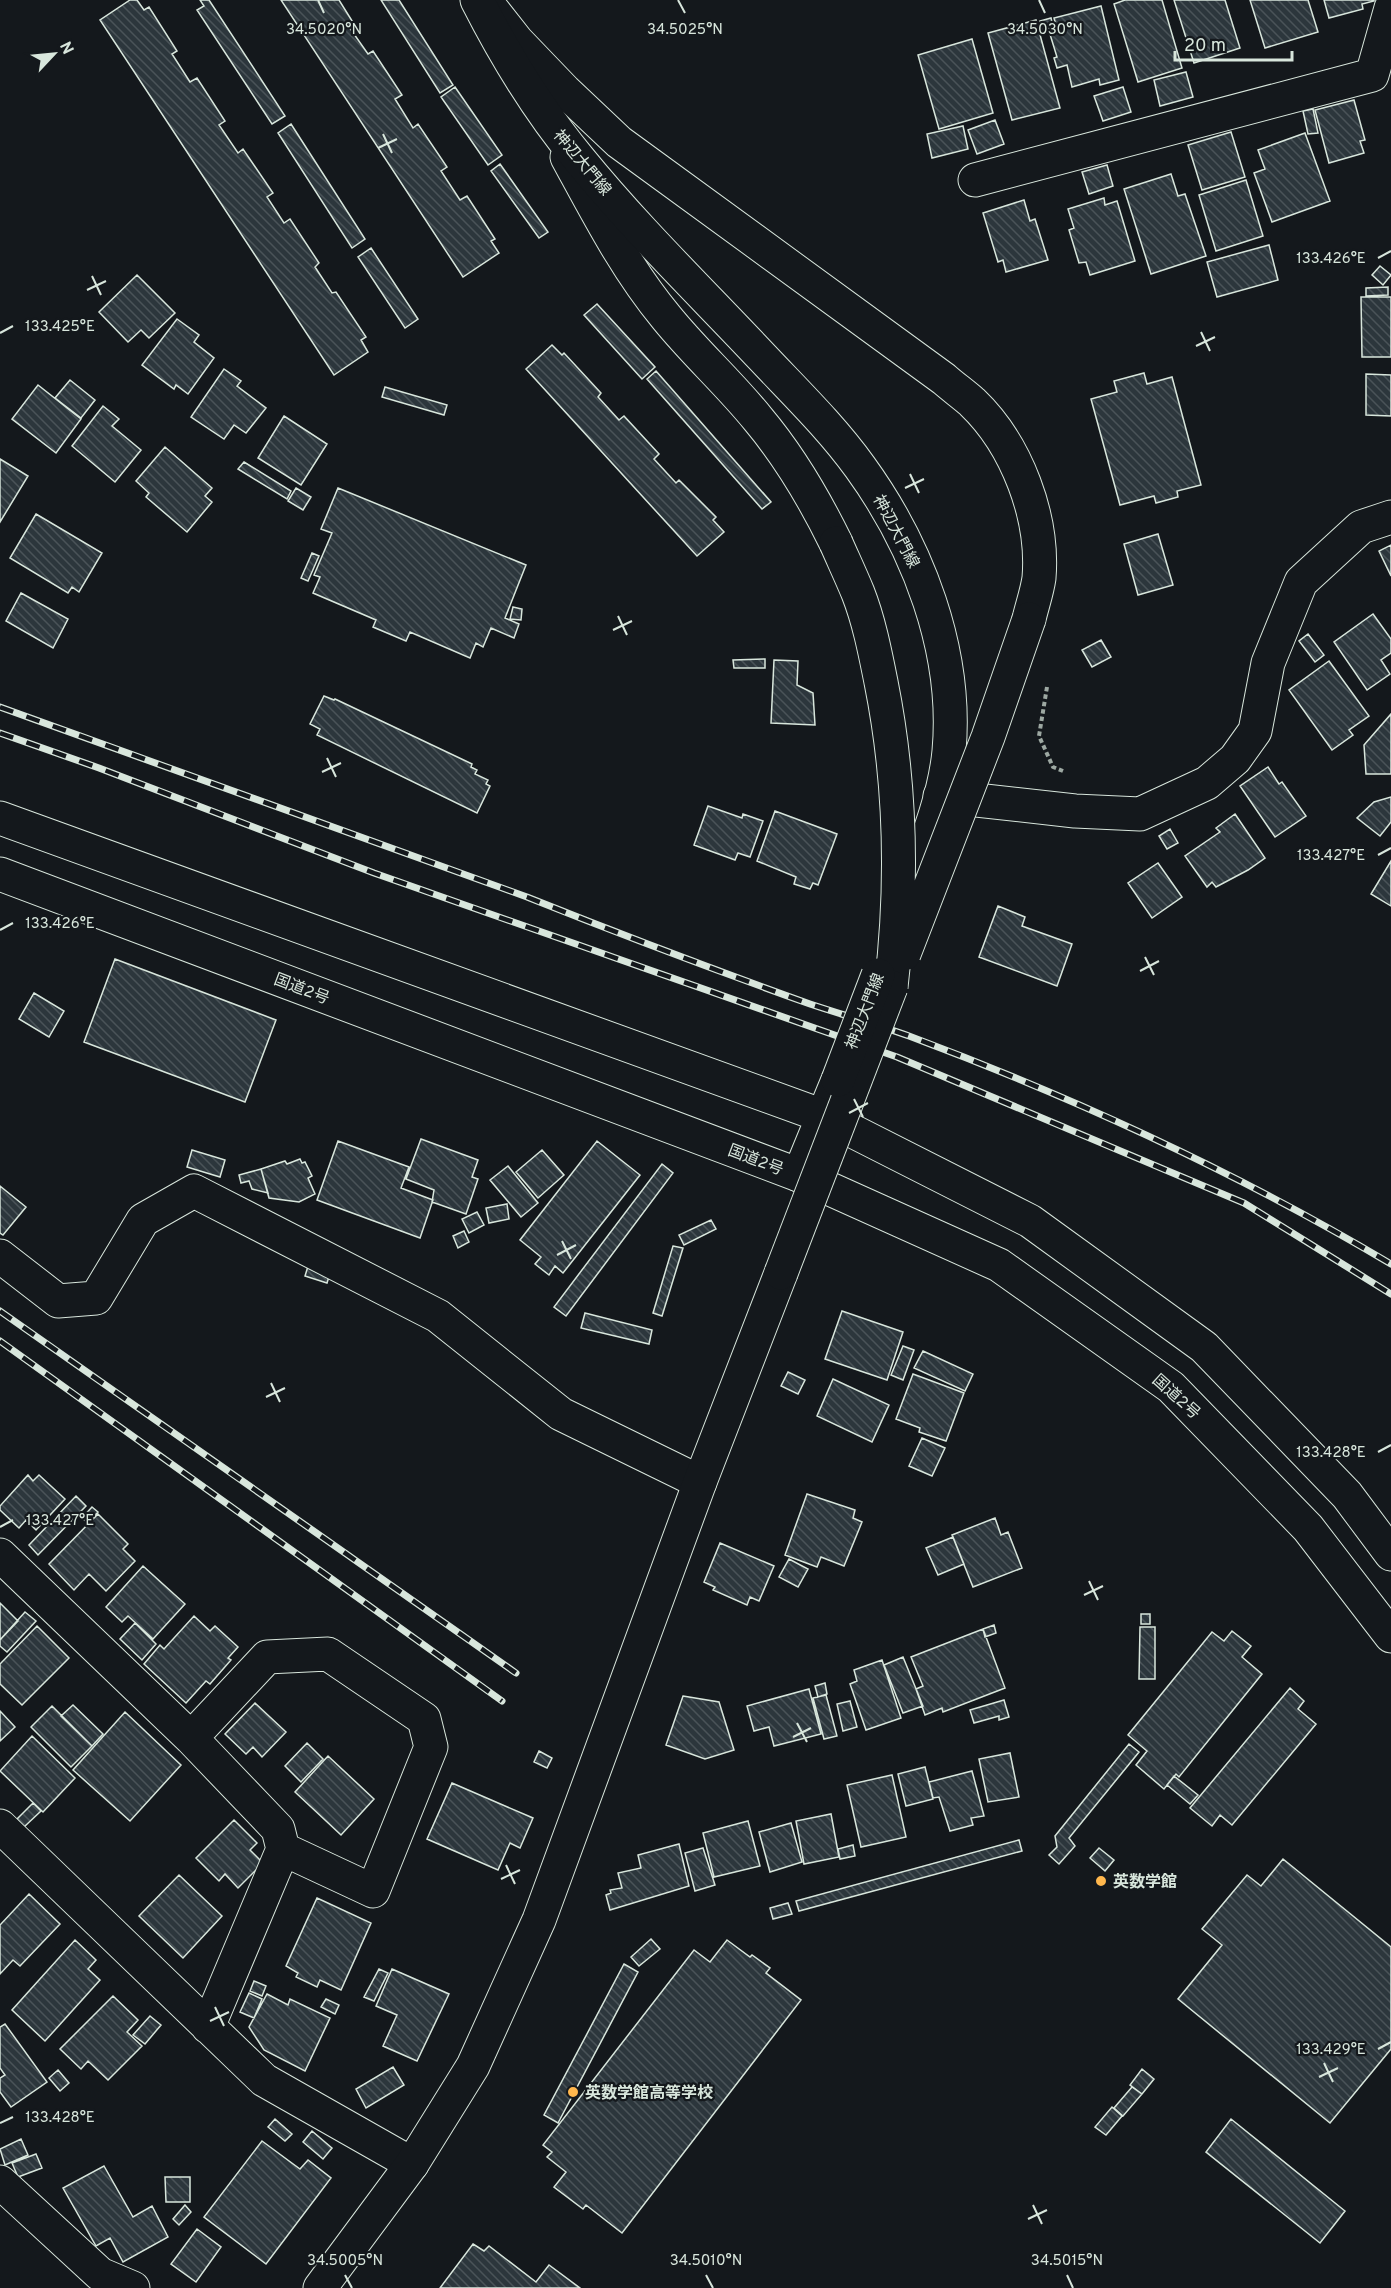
<svg xmlns="http://www.w3.org/2000/svg" width="1391" height="2288" viewBox="0 0 1391 2288" font-family="Overpass,'Noto Sans JP',sans-serif">
	<style>
		.building { fill: url(#building-back-hatch); stroke: #d8e6dc; stroke-width: 1.5 }
		.lines { fill: none; stroke-linecap: round; stroke-linejoin: round }
		.minor-casing { stroke: #d8e6dc; stroke-width: 35 }
		.tertiary-casing { stroke: #d8e6dc; stroke-width: 35 }
		.primary-casing { stroke: #d8e6dc; stroke-width: 35 }
		.trunk-casing { stroke: #d8e6dc; stroke-width: 35 }
		.path { stroke: #9da8a2; stroke-width: 4; stroke-dasharray: 4.5 3; stroke-linecap: butt }
		.minor { stroke: #14181c; stroke-width: 33 }
		.tertiary { stroke: #14181c; stroke-width: 33 }
		.primary { stroke: #14181c; stroke-width: 33 }
		.trunk { stroke: #14181c; stroke-width: 33 }
		.rail-casing { stroke: #d8e6dc; stroke-width: 7 }
		.rail { stroke: #14181c; stroke-width: 4.5; stroke-dasharray: 14; stroke-linecap: butt }
		.minor-bridge-casing { stroke: #d8e6dc; stroke-width: 35; stroke-linecap: butt }
		.tertiary-bridge-casing { stroke: #d8e6dc; stroke-width: 35; stroke-linecap: butt }
		.primary-bridge-casing { stroke: #d8e6dc; stroke-width: 35; stroke-linecap: butt }
		.minor-bridge { stroke: #14181c; stroke-width: 33 }
		.tertiary-bridge { stroke: #14181c; stroke-width: 33 }
		.primary-bridge { stroke: #14181c; stroke-width: 33 }
		.ticks { fill: none; stroke: #d8e6dc; stroke-width: 2 }
		.poi-dot { fill: #ffb74d; stroke: #14181c; stroke-width: 2 }
		.labels { text-anchor: middle; stroke-width: 4.5; stroke-linejoin: round; paint-order: stroke }
		.street-label { font-size: 16px; fill: #d8e6dc; stroke: #14181c }
		.poi-label { font-size: 16px; font-weight: bold; fill: #d8e6dc; stroke: #14181c; text-anchor: start }
		.ticks-label { font-size: 15px; text-anchor: middle; fill: #d8e6dc; stroke: #14181c; stroke-width: 4.5; stroke-linejoin: round; paint-order: stroke }
	</style>
	<defs>
		<pattern id="building-back-hatch" width="6" height="6" patternUnits="userSpaceOnUse" patternTransform="scale(1.5)"><rect width="6" height="6" fill="#2c363c"/><path d="M-1 5l2 2M0 0l6 6M5-1l2 2" fill="none" stroke="#4a5358"/></pattern>
	</defs>
	<rect width="100%" height="100%" fill="#14181c"/>
	<path class="building" d="M130 0H137L144 10 149 7 177 51 172 54 190 82 197 78 225 121 219 125 238 153 243 149 273 193 267 197 284 223 290 219 319 263 315 267 332 293 336 292 366 337 361 340 368 352 334 375 100 20Z
		M200 0H209L285 116 272 124 197 10 204 6Z
		M281 0H339L354 24 349 27 368 54 373 51 402 95 395 99 413 128 418 124 447 167 441 171 460 200 467 196 495 239 491 241 499 253 463 277Z
		M381 0H399L453 85 440 93Z
		M1125 0H1162L1182 68 1138 82 1114 4Z
		M1174 0H1225L1240 48 1194 63Z
		M1250 0H1308L1318 32 1265 48Z
		M1324 0H1374V1L1362 4 1363 9 1329 18Z
		M1101 6 1119 80 1100 85 1099 79 1072 87 1067 65 1057 68 1054 58 1057 57 1049 31 1057 29 1054 18Z
		M1051 18 1053 27 1042 30 1040 21Z
		M1036 20 1060 108 1012 120 988 33Z
		M972 39 993 113 939 129 918 55Z
		M1186 72 1193 97 1160 106 1154 80Z
		M455 87 502 155 488 165 441 97Z
		M1123 87 1131 112 1103 121 1094 96Z
		M1354 100 1365 140 1360 141 1364 153 1329 163 1315 110Z
		M1313 109 1318 133 1308 134 1303 111Z
		M995 120 1004 144 977 154 968 130Z
		M291 124 365 239 352 248 278 133Z
		M963 126 968 149 932 158 927 134Z
		M1231 132 1245 177 1202 190 1188 145Z
		M1305 133 1330 201 1272 222 1254 173 1265 169 1258 150Z
		M500 164 548 232 539 238 491 171Z
		M1107 165 1113 186 1089 194 1082 172Z
		M1171 174 1178 196 1185 194 1206 256 1151 274 1124 189Z
		M1246 180 1263 236 1216 251 1199 195Z
		M1104 198 1105 205 1117 201 1135 261 1090 275 1086 262 1079 263 1069 230 1074 228 1068 209Z
		M1024 200 1030 221 1035 219 1048 260 1006 272 1003 260 998 262 983 213Z
		M1269 245 1278 280 1217 297 1207 262Z
		M371 248 418 319 405 328 358 257Z
		M1380 266 1391 275 1383 285 1372 275Z
		M137 275 175 313 149 338 141 330 128 342 99 312Z
		M1388 287V295L1366 296V288Z
		M1361 297H1391V357H1362Z
		M597 304 655 367 642 379 584 315Z
		M177 319 199 335 194 342 214 358 188 394 176 385 174 389 142 365Z
		M552 345 562 355 564 353 601 393 598 397 619 420 624 416 659 454 654 459 676 483 679 480 716 517 713 520 724 532 697 556 526 369Z
		M224 369 241 381 237 386 266 408 246 433 234 425 224 439 191 417Z
		M656 371 771 502 762 509 647 379Z
		M1144 373 1147 384 1172 377 1201 485 1177 491 1178 497 1156 503 1154 496 1120 505 1091 399 1117 392 1114 381Z
		M1366 374 1391 375V416L1366 415Z
		M70 380 95 400 81 418 55 398Z
		M38 385 81 419 56 453 12 419Z
		M385 387 447 405 444 415 382 397Z
		M103 406 119 419 112 426 141 450 115 482 72 446Z
		M284 416 327 444 301 485 258 458Z
		M165 447 212 488 205 496 212 502 187 532 146 497 149 493 136 481Z
		M0 459 28 476 0 522Z
		M244 462 291 491 287 499 238 469Z
		M296 488 311 497 303 510 288 501Z
		M338 488 526 565 505 618 519 624 514 638 491 628 483 647 476 643 470 658 410 632 406 641 373 627 376 620 313 593 320 577 314 575 332 533 321 529Z
		M36 514 102 553 79 592 72 587 68 593 10 558Z
		M1158 534 1173 585 1138 595 1124 544Z
		M1391 545V576L1379 551Z
		M312 553 319 556 308 581 301 578Z
		M21 593 68 619 53 648 6 621Z
		M513 607 522 609 521 620 510 619Z
		M1373 614 1391 639V653L1381 660 1390 674 1367 690 1334 642Z
		M1308 634 1324 655 1315 662 1299 641Z
		M1101 640 1111 657 1092 667 1082 650Z
		M765 659V668H734L733 660Z
		M774 660 798 661 797 685 813 693 815 725 771 723Z
		M1329 661 1369 716 1349 730 1353 735 1332 750 1289 690Z
		M324 696 334 700 335 699 472 764 471 767 477 770 475 774 488 780 486 784 490 786 477 813 317 735 320 729 310 724Z
		M1391 714V774H1366L1364 745Z
		M1268 767 1279 784 1282 782 1306 816 1275 837 1240 786Z
		M1391 797V822L1380 836 1357 818 1374 802Z
		M708 806 742 818 743 814 763 821 750 857 738 853 735 860 694 845Z
		M775 811 837 834 818 885 813 883 810 889 794 884 796 877 757 861Z
		M1235 814 1265 858 1248 870 1216 887 1212 882 1207 887 1185 856 1220 832 1216 828Z
		M1170 829 1178 843 1167 849 1159 836Z
		M1391 861V906L1371 894Z
		M1158 863 1182 897 1152 918 1128 883Z
		M998 906 1025 917 1022 926 1072 944 1057 986 979 957Z
		M115 959 276 1020 245 1102 84 1042Z
		M34 993 64 1011 49 1037 19 1019Z
		M421 1139 478 1160 472 1177 478 1179 466 1214 432 1202 434 1190 406 1179Z
		M338 1141 409 1167 401 1188 433 1200 420 1238 317 1200Z
		M597 1141 640 1175 563 1273 555 1266 549 1275 535 1264 541 1257 520 1240Z
		M192 1150 225 1160 220 1177 187 1167Z
		M542 1150 564 1175 538 1198 516 1172Z
		M300 1159 302 1163 305 1162 312 1176 308 1178 315 1194 299 1202 269 1198 261 1169 285 1161 287 1164Z
		M662 1164 673 1173 566 1316 554 1307Z
		M508 1166 538 1203 521 1217 490 1180Z
		M261 1169 268 1193 252 1189 249 1181 241 1183 239 1175Z
		M0 1186 26 1207 3 1235 0 1233Z
		M507 1204 509 1219 489 1223 486 1208Z
		M477 1212 484 1225 469 1233 462 1219Z
		M711 1220 716 1229 684 1245 679 1235Z
		M464 1231 469 1242 458 1248 453 1236Z
		M673 1246 683 1248 662 1316 653 1313Z
		M309 1263 331 1270 327 1283 305 1276Z
		M842 1311 903 1332 887 1380 825 1359Z
		M585 1313 652 1330 649 1344 581 1328Z
		M903 1346 914 1350 903 1380 891 1375Z
		M923 1351 973 1374 965 1391 914 1368Z
		M788 1372 805 1380 798 1394 781 1386Z
		M913 1374 964 1393 946 1441 919 1432 920 1428 896 1419Z
		M833 1379 889 1405 872 1442 817 1416Z
		M922 1438 945 1448 932 1476 909 1466Z
		M28 1475 33 1481 39 1475 65 1499 36 1530 26 1520 19 1528 0 1510V1506Z
		M807 1494 855 1510 853 1518 862 1522 844 1566 821 1557 817 1567 785 1555Z
		M76 1496 86 1506 38 1555 29 1545Z
		M92 1507 98 1512 88 1523 82 1518Z
		M98 1514 128 1544 123 1549 135 1561 106 1591 89 1574 74 1590 49 1564Z
		M995 1518 1001 1535 1008 1532 1022 1568 973 1587 952 1535Z
		M953 1537 964 1564 938 1575 926 1548Z
		M720 1543 774 1566 759 1601 750 1597 747 1605 713 1590 715 1587 704 1582Z
		M789 1559 808 1569 798 1587 779 1577Z
		M143 1566 185 1604 153 1639 128 1616 122 1622 106 1607Z
		M0 1603 18 1621 0 1640Z
		M25 1612 36 1621 7 1652 0 1646V1640Z
		M1141 1614H1150V1624H1141Z
		M194 1616 210 1631 215 1626 238 1647 228 1658 231 1660 210 1684 206 1681 186 1703 144 1664 160 1645 164 1649Z
		M135 1623 156 1644 142 1660 120 1639Z
		M994 1625 996 1633 985 1637 983 1629Z
		M37 1626 69 1658 22 1705 0 1684V1664Z
		M1140 1627H1155V1679H1139Z
		M983 1629 1005 1688 943 1712 942 1708 925 1715 916 1689 923 1686 911 1657Z
		M1232 1631 1251 1646 1242 1657 1262 1674 1179 1777 1176 1774 1164 1789 1136 1765 1147 1751 1128 1735 1212 1632 1224 1641Z
		M903 1657 923 1706 903 1713 884 1665Z
		M882 1660 901 1718 866 1730 850 1684 857 1681 854 1670Z
		M825 1683 827 1694 818 1697 815 1686Z
		M1290 1688 1304 1701 1298 1709 1316 1724 1232 1825 1220 1815 1212 1826 1190 1808Z
		M809 1689 821 1734 774 1746 769 1727 754 1731 747 1706Z
		M826 1695 837 1736 824 1739 813 1698Z
		M683 1696 719 1702 734 1750 705 1759 666 1745Z
		M1004 1700 1009 1717 999 1720V1716L974 1723 970 1710Z
		M850 1701 857 1727 843 1731 837 1704Z
		M255 1703 286 1732 262 1757 253 1747 246 1754 225 1734Z
		M73 1705 103 1734 92 1746 61 1716Z
		M52 1706 92 1746 71 1767 31 1727Z
		M0 1711 15 1727 0 1741Z
		M125 1712 181 1765 130 1821 73 1770Z
		M32 1736 75 1778 43 1812 0 1771Z
		M307 1743 323 1759 301 1782 285 1766Z
		M1129 1744 1139 1752 1069 1838 1075 1846 1059 1864 1049 1855 1057 1847 1055 1836Z
		M539 1751 552 1758 547 1768 534 1762Z
		M1010 1753 1019 1797 988 1802 979 1759Z
		M328 1756 374 1799 341 1835 295 1792Z
		M925 1767 933 1799 906 1806 898 1774Z
		M972 1771 984 1816 971 1818 973 1825 950 1831 939 1797 933 1798 929 1782Z
		M892 1775 906 1837 861 1847 847 1785Z
		M1174 1776 1198 1795 1190 1804 1167 1785Z
		M452 1783 533 1818 520 1848 510 1843 498 1870 427 1839Z
		M33 1803 41 1811 24 1827 17 1819Z
		M831 1814 839 1857 804 1864 796 1821Z
		M234 1820 257 1843 250 1850 263 1863 238 1888 225 1874 219 1881 196 1858Z
		M748 1821 760 1866 714 1877 703 1833Z
		M791 1823 802 1862 770 1872 759 1832Z
		M1019 1840 1022 1851 799 1911 796 1901Z
		M679 1844 689 1886 610 1910 606 1895 611 1893 610 1890 622 1888 618 1873 641 1868 638 1855Z
		M853 1845 855 1856 840 1859 838 1849Z
		M703 1848 715 1885 695 1891 685 1853Z
		M1099 1848 1114 1860 1105 1871 1090 1858Z
		M1283 1859 1391 1947V2049L1330 2123 1178 1999 1222 1945 1202 1929 1247 1875 1261 1886Z
		M179 1875 222 1916 183 1958 139 1916Z
		M29 1894 60 1924 20 1966 13 1960 0 1974V1925Z
		M317 1898 371 1923 341 1990 320 1980 317 1987 296 1977 298 1973 286 1966Z
		M788 1903 792 1914 773 1919 770 1908Z
		M651 1939 660 1949 639 1966 631 1957Z
		M75 1940 96 1960 88 1969 100 1980 45 2041 12 2010Z
		M727 1940 750 1957 752 1955 770 1968 766 1973 801 2000 622 2233 586 2205 583 2209 554 2187 566 2172 547 2157 552 2152 543 2145 694 1950 710 1962Z
		M624 1964 638 1972 558 2123 544 2115Z
		M379 1969 388 1973 374 2001 364 1997Z
		M392 1969 449 1994 417 2061 383 2046 397 2015 376 2006Z
		M254 1981 266 1986 262 1996 250 1991Z
		M249 1993 262 1999 254 2018 240 2012Z
		M267 1994 288 2005 290 1999 330 2018 305 2071 264 2050 249 2027Z
		M113 1996 138 2020 127 2032 142 2046 108 2080 88 2061 81 2069 60 2049Z
		M326 1999 339 2005 335 2014 321 2007Z
		M150 2016 161 2025 145 2044 133 2035Z
		M5 2024 47 2082 11 2107 0 2092V2078L5 2075 0 2068V2027Z
		M393 2067 404 2085 366 2108 356 2089Z
		M1142 2069 1154 2079 1142 2094 1130 2085Z
		M58 2070 69 2083 60 2091 49 2078Z
		M1132 2087 1142 2094 1123 2116 1114 2108Z
		M1112 2107 1122 2116 1106 2135 1095 2127Z
		M275 2119 292 2134 285 2141 268 2127Z
		M1231 2119 1345 2211 1320 2243 1206 2152Z
		M312 2131 332 2148 323 2159 303 2142Z
		M21 2139 28 2155 5 2165 0 2149Z
		M262 2141 300 2169 308 2160 331 2178 266 2264 204 2217Z
		M36 2154 42 2168 18 2177 12 2163Z
		M104 2166 133 2217 152 2206 168 2237 123 2262 110 2238 96 2246 63 2188Z
		M165 2177H190V2202H166Z
		M185 2205 191 2212 179 2225 173 2219Z
		M197 2229 221 2247 196 2282 171 2264Z
		M473 2244 484 2251 489 2246 536 2282 549 2265 580 2288H440Z"/>
	<g class="lines">
		<g class="minor-casing">
			<path id="minor" d="M491 8 517 41 565 91 619 142 944 379C953 387 963 394 972 402 1017 445 1044 517 1039 578 1037 592 1032 606 1029 619
				M567 157C597 212 626 269 666 317 695 353 729 383 758 419 790 457 814 498 836 543
				M975 180 1372 75 1391 8
				M940 796 1075 811 1140 814 1207 783 1235 759 1255 731 1268 663 1301 582 1361 527 1391 517
				M0 1256 58 1301 96 1298 143 1220 194 1191 438 1316 561 1414 700 1482
				M0 1555 191 1738 278 1829 283 1849 208 2027
				M191 1738 267 1657 328 1654 424 1719 431 1747 373 1891 283 1849
				M0 1826 264 2080 412 2164
				M0 2182 100 2274 133 2288"/>
		</g>
		<g class="tertiary-casing">
			<path id="tertiary" d="M320 2288 412 2164 473 2066 539 1920 700 1482 781 1273"/>
		</g>
		<g class="primary-casing">
			<path id="primary" d="M477 0C506 57 538 110 579 159 636 229 701 292 763 358 796 393 832 428 860 467 918 547 958 651 949 751 944 805 918 861 900 912
				M799 1175 838 1080"/>
		</g>
		<g class="trunk-casing">
			<path id="trunk" d="M0 818 823 1116 1030 1221 1204 1347 1347 1495 1391 1554
				M0 874 799 1175 999 1265 1171 1387 1308 1528 1391 1636"/>
		</g>
		<path class="path" d="M1047 687 1039 736 1053 767 1063 771"/>
		<use href="#minor" class="minor"/>
		<use href="#tertiary" class="tertiary"/>
		<use href="#primary" class="primary"/>
		<use href="#trunk" class="trunk"/>
		<g class="rail-casing">
			<path id="rail" d="M0 707 527 897C620 934 715 970 810 1004 843 1015 876 1024 909 1036 1075 1098 1238 1173 1391 1264
				M0 733 99 768 374 873 897 1057 1244 1203 1391 1294
				M0 1311 516 1673
				M0 1341 502 1701"/>
		</g>
		<use href="#rail" class="rail"/>
		<g class="minor-bridge-casing">
			<path id="minor-bridge" d="M836 543C843 559 851 576 858 593 869 621 875 652 881 682 901 782 903 886 891 987
				M904 954 988 737 1029 619"/>
		</g>
		<g class="tertiary-bridge-casing">
			<path id="tertiary-bridge" d="M781 1273 891 987"/>
		</g>
		<g class="primary-bridge-casing">
			<path id="primary-bridge" d="M838 1080 878 975"/>
		</g>
		<use href="#minor-bridge" class="minor-bridge"/>
		<use href="#tertiary-bridge" class="tertiary-bridge"/>
		<use href="#primary-bridge" class="primary-bridge"/>
	</g>
	<path class="ticks" d="M318 0 324 13M678 0 685 13M1039 0 1045 13M383 134 392 153M378 148 397 139M1378 258 1391 251M92 276 101 295M87 290 106 281M1201 332 1210 351M0 333 13 326M1196 346 1215 337M910 474 919 493M905 488 924 479M618 616 627 635M613 630 632 621M327 758 336 777M322 772 341 763M1378 855 1391 848M0 930 13 923M1145 957 1154 975M1140 971 1159 961M854 1099 863 1117M849 1113 868 1103M562 1241 571 1259M557 1255 576 1245M271 1383 280 1402M266 1397 285 1388M1378 1452 1391 1445M0 1527 13 1520M1089 1581 1098 1600M1084 1595 1103 1586M797 1723 807 1742M793 1737 811 1728M506 1865 515 1884M501 1879 520 1870M215 2007 224 2026M210 2021 229 2012M1378 2049 1391 2042M1324 2063 1333 2082M1319 2077 1338 2068M0 2123 13 2117M1033 2205 1042 2224M1028 2219 1047 2210M345 2275 352 2288M706 2275 713 2288M1067 2275 1073 2288"/>
	<g class="poi-dot">
		<circle cx="1101" cy="1881" r="6"/>
		<circle cx="573" cy="2092" r="6"/>
	</g>
	<g class="labels">
		<g class="street-label">
			<text transform="translate(583 162) rotate(50)" y="6">神辺大門線</text>
			<text transform="translate(897 531) rotate(62)" y="6">神辺大門線</text>
			<text transform="translate(302 988) rotate(21)" y="6">国道2号</text>
			<text transform="translate(864 1011) rotate(-69)" y="6">神辺大門線</text>
			<text transform="translate(756 1159) rotate(21)" y="6">国道2号</text>
			<text transform="translate(1177 1396) rotate(42)" y="6">国道2号</text>
		</g>
		<g class="poi-label">
			<text x="1113" y="1887">英数学館</text>
			<text x="585" y="2098">英数学館高等学校</text>
		</g>
	</g>
	<g class="ticks-label">
		<text x="324" y="34">34.5020°N</text>
		<text x="685" y="34">34.5025°N</text>
		<text x="1045" y="34">34.5030°N</text>
		<text x="1331" y="263">133.426°E</text>
		<text x="60" y="331">133.425°E</text>
		<text x="1331" y="860">133.427°E</text>
		<text x="60" y="928">133.426°E</text>
		<text x="1331" y="1457">133.428°E</text>
		<text x="60" y="1525">133.427°E</text>
		<text x="1331" y="2054">133.429°E</text>
		<text x="60" y="2122">133.428°E</text>
		<text x="345" y="2265">34.5005°N</text>
		<text x="706" y="2265">34.5010°N</text>
		<text x="1067" y="2265">34.5015°N</text>
	</g>
	<g transform="translate(54 54) rotate(64)" stroke="#14181c" stroke-width="4.5" paint-order="stroke">
	<path d="M0-4.5L10 22L0 15L-10 22Z" fill="#d8e6dc"/>
	<text y="-9" font-size="16" font-weight="bold" text-anchor="middle" fill="#d8e6dc">N</text>
	</g>
	<path d="M1175 51v9h117v-9" fill="none" stroke="#d8e6dc" stroke-width="3"/>
	<text x="1184" y="51" font-size="18" fill="#d8e6dc" stroke="#14181c" stroke-width="4.5" paint-order="stroke">20 m</text>
</svg>
